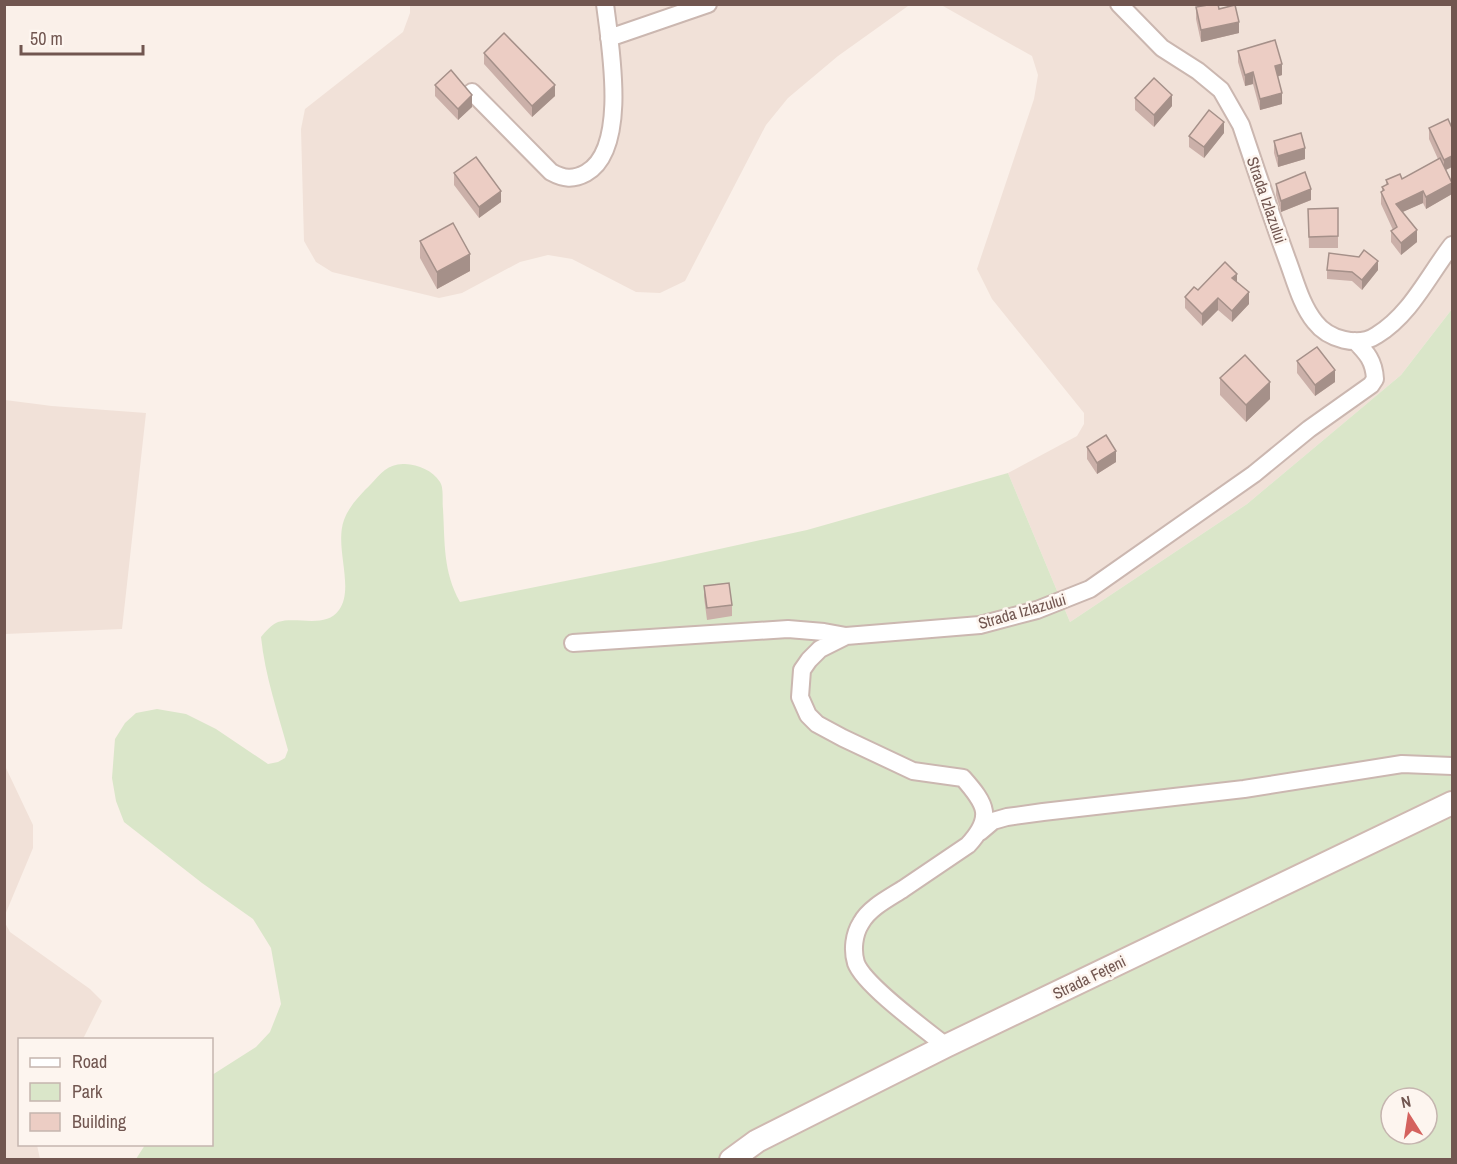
<svg xmlns="http://www.w3.org/2000/svg" width="1457" height="1164" viewBox="0 0 1457 1164" font-family="'Archivo Narrow',sans-serif">
	<style>
		.residential { fill: #f1e1d8 }
		.green { fill: #dae6c9; fill-rule: evenodd }
		.lines { fill: none; stroke-linecap: round; stroke-linejoin: round }
		.street-casing { stroke: #cbb7b0; stroke-width: 20 }
		.secondary-casing { stroke: #cfb9b1; stroke-width: 26 }
		.street { stroke: #fff; stroke-width: 16 }
		.secondary { stroke: #fff; stroke-width: 22 }
		.wall { fill: #cbb0a9 }
		.shaded-wall { fill: #a59089 }
		.building { fill: #eccdc4; stroke: #a59089; stroke-width: 1.5 }
		.labels { text-anchor: middle; stroke-width: 5; stroke-linejoin: round; paint-order: stroke }
		.street-label { font-size: 16px; fill: #715650; stroke: #fdf5ef }
	</style>
	<rect width="100%" height="100%" fill="#faf0e9"/>
	<path class="residential" d="M410 5H923L908 6 838 56 788 98 766 125 685 281 660 293 636 292 572 259 548 255 520 262 462 293 439 298 332 272 316 262 304 241 301 129 305 109 403 32 410 13Z
		M932 5H1452V309L1401 375 1247 504 1070 622 1008 473 1077 436 1084 424V413L992 299 977 269 1034 99 1038 75 1032 56 943 6Z
		M5 400 52 406 146 413 122 629 5 634Z
		M5 766 33 825V848L5 915Z
		M4 921 10 932 90 989 102 1001 83 1039 20 1040V1144L37 1145 40 1159H5Z"/>
	<path class="green" d="M1452 309V1159H136L145 1145 212 1144V1075L256 1047 270 1032 281 1004 271 948 253 919 202 883 124 822 116 801 112 778 115 739 125 723 136 713 157 709 186 714 216 729 268 764 278 762 285 758 288 750C278 713 265 676 261 637 266 631 271 625 278 622 297 616 326 629 339 610 355 588 334 547 344 520 349 506 361 494 371 484 381 473 389 463 405 464 419 465 432 470 440 482 444 488 442 501 443 509 445 544 443 571 460 602L660 562 807 530 1008 473 1070 622 1247 504 1401 375ZM1391 1098H1427V1134H1391Z"/>
	<g class="lines">
		<g class="street-casing">
			<path id="street" d="M1119 4 1162 48 1198 71 1221 90 1241 125C1256 170 1271 215 1287 259 1295 280 1301 305 1315 322 1328 339 1358 348 1377 335 1411 314 1428 276 1452 245
				M609 38 708 4
				M472 92 551 172C564 179 573 180 586 173 629 149 610 45 605 4
				M573 643 788 629 824 632 846 636
				M980 832 993 821 1007 817 1043 812 1244 789 1402 764 1452 766
				M946 1046C926 1030 864 985 856 963 852 950 854 934 861 923 869 908 889 898 903 889 925 874 946 860 968 845 994 817 986 804 963 778L913 771 843 738 817 724 808 715 800 697 802 670 809 660 820 649 846 636 980 625 1037 610 1090 589 1254 474 1309 429 1371 385 1375 379C1374 361 1367 353 1355 341"/>
		</g>
		<g class="secondary-casing">
			<path id="secondary" d="M731 1160 757 1141 946 1046 1452 803"/>
		</g>
		<use href="#street" class="street"/>
		<use href="#secondary" class="secondary"/>
	</g>
	<path class="wall" d="M1196 7 1219 9 1239 33 1201 42 1196 19Z
		M1238 51 1282 75 1277 77 1282 104 1260 110 1253 84 1245 86 1238 62Z
		M484 53 555 96 532 117 484 64Z
		M435 85 472 107 458 120 435 96Z
		M1135 98 1172 106 1154 127 1135 110Z
		M1448 119 1446 170 1452 181V194L1426 209 1423 203 1402 212 1417 242 1401 255 1391 242V231L1393 230 1381 204V192L1382 191V187L1386 185V180L1402 179 1438 159 1429 139V128Z
		M1224 133 1204 158 1189 147V136Z
		M1274 141 1305 159 1278 167 1274 153Z
		M454 173 501 202 479 218 454 185Z
		M1276 184 1311 200 1281 212 1276 195Z
		M1338 208V248H1309L1308 209Z
		M420 241 470 271 437 289 420 258Z
		M1327 270H1378L1362 290 1352 281 1327 279Z
		M1237 282 1249 304 1232 322 1218 310 1202 326 1185 308V297L1198 290Z
		M1297 361 1335 382 1315 396 1297 373Z
		M1220 378 1270 399 1246 422 1220 395Z
		M1087 447 1116 462 1097 474 1087 459Z
		M704 586 732 605V616L707 620 704 597Z"/>
	<path class="shaded-wall" d="M1239 22V33L1201 42V30Z
		M1282 64V75L1275 77V66Z
		M1253 72V84L1245 86V75Z
		M555 85V96L532 117V106Z
		M1282 93V104L1260 110V99Z
		M472 95V107L458 120V109Z
		M1172 95V106L1154 127V115Z
		M1224 122V133L1204 158V147Z
		M1305 148V159L1278 167V156Z
		M1452 156V167L1444 171V160Z
		M1452 183V194L1426 209V197Z
		M1311 189V200L1281 212V201Z
		M501 191V202L479 218V207Z
		M1423 191V203L1396 215V204Z
		M1417 230V242L1401 255V243Z
		M470 254V271L437 289V272Z
		M1378 261V270L1362 290V280Z
		M1237 274V285L1232 278Z
		M1249 292V304L1232 322V311Z
		M1218 298V310L1202 326V314Z
		M1335 370V382L1315 396V385Z
		M1270 382V399L1246 422V405Z
		M1116 451V462L1097 474V463Z"/>
	<path class="building" d="M1214 4H1218L1219 9 1235 5 1239 22 1201 30 1196 7Z
		M504 33 555 85 532 106 484 53Z
		M1275 40 1282 64 1275 66 1282 93 1260 99 1253 72 1245 75 1238 51Z
		M451 70 472 95 458 109 435 85Z
		M1154 78 1172 95 1154 115 1135 98Z
		M1209 110 1224 122 1204 147 1189 136Z
		M1448 119 1452 128V156L1444 160 1429 128Z
		M1301 133 1305 148 1278 156 1274 141Z
		M476 157 501 191 479 207 454 173Z
		M1440 158 1452 183 1426 197 1423 191 1396 204 1417 230 1401 243 1391 231 1397 227 1381 192 1384 190 1382 187 1388 184 1386 180 1400 174 1402 179Z
		M1305 172 1311 189 1281 201 1276 184Z
		M1338 208V236L1309 237 1308 209Z
		M453 223 470 254 437 272 420 241Z
		M1364 250 1378 261 1362 280 1352 272 1327 270 1329 253 1359 257Z
		M1225 262 1237 274 1232 278 1249 292 1232 311 1218 298 1202 314 1185 297 1194 287 1198 290Z
		M1317 347 1335 370 1315 385 1297 361Z
		M1245 355 1270 382 1246 405 1220 378Z
		M1106 435 1116 451 1097 463 1087 447Z
		M729 583 732 605 707 608 704 586Z"/>
	<g class="labels">
		<g class="street-label">
			<text transform="translate(1267 200) rotate(71)" y="6">Strada Izlazului</text>
			<text transform="translate(1022 611) rotate(-16)" y="6">Strada Izlazului</text>
			<text transform="translate(1089 977) rotate(-26)" y="6">Strada Fețeni</text>
		</g>
	</g>
	<rect width="1457" height="1164" fill="none" stroke="#715650" stroke-width="12"/>
	<rect x="18" y="1038" width="195" height="108" fill="#fdf5ef" stroke="#c5b5af" stroke-width="1.5"/>
	<rect x="30" y="1058" width="30" height="9" fill="#ffffff" stroke="#c5b5af" stroke-width="1.5"/>
	<text x="72" y="1068" font-size="18" fill="#715650">Road</text>
	<rect x="30" y="1083" width="30" height="18" fill="#dae6c9" stroke="#c5b5af" stroke-width="1.5"/>
	<text x="72" y="1098" font-size="18" fill="#715650">Park</text>
	<rect x="30" y="1113" width="30" height="18" fill="#eccdc4" stroke="#c5b5af" stroke-width="1.5"/>
	<text x="72" y="1128" font-size="18" fill="#715650">Building</text>
	<g transform="translate(1409 1116) rotate(348)"><circle r="28" fill="#fdf5ef" stroke="#c5b5af" stroke-width="1.5"/>
	<path d="M0-4.5L10 22L0 15L-10 22Z" fill="#d4625e"/>
	<text y="-9" font-size="16" font-weight="bold" text-anchor="middle" fill="#715650">N</text>
	</g>
	<path d="M21 45v9h122v-9" fill="none" stroke="#715650" stroke-width="3"/>
	<text x="30" y="45" font-size="18" fill="#715650" stroke="#fdf5ef" stroke-width="4.5" paint-order="stroke">50 m</text>
</svg>
